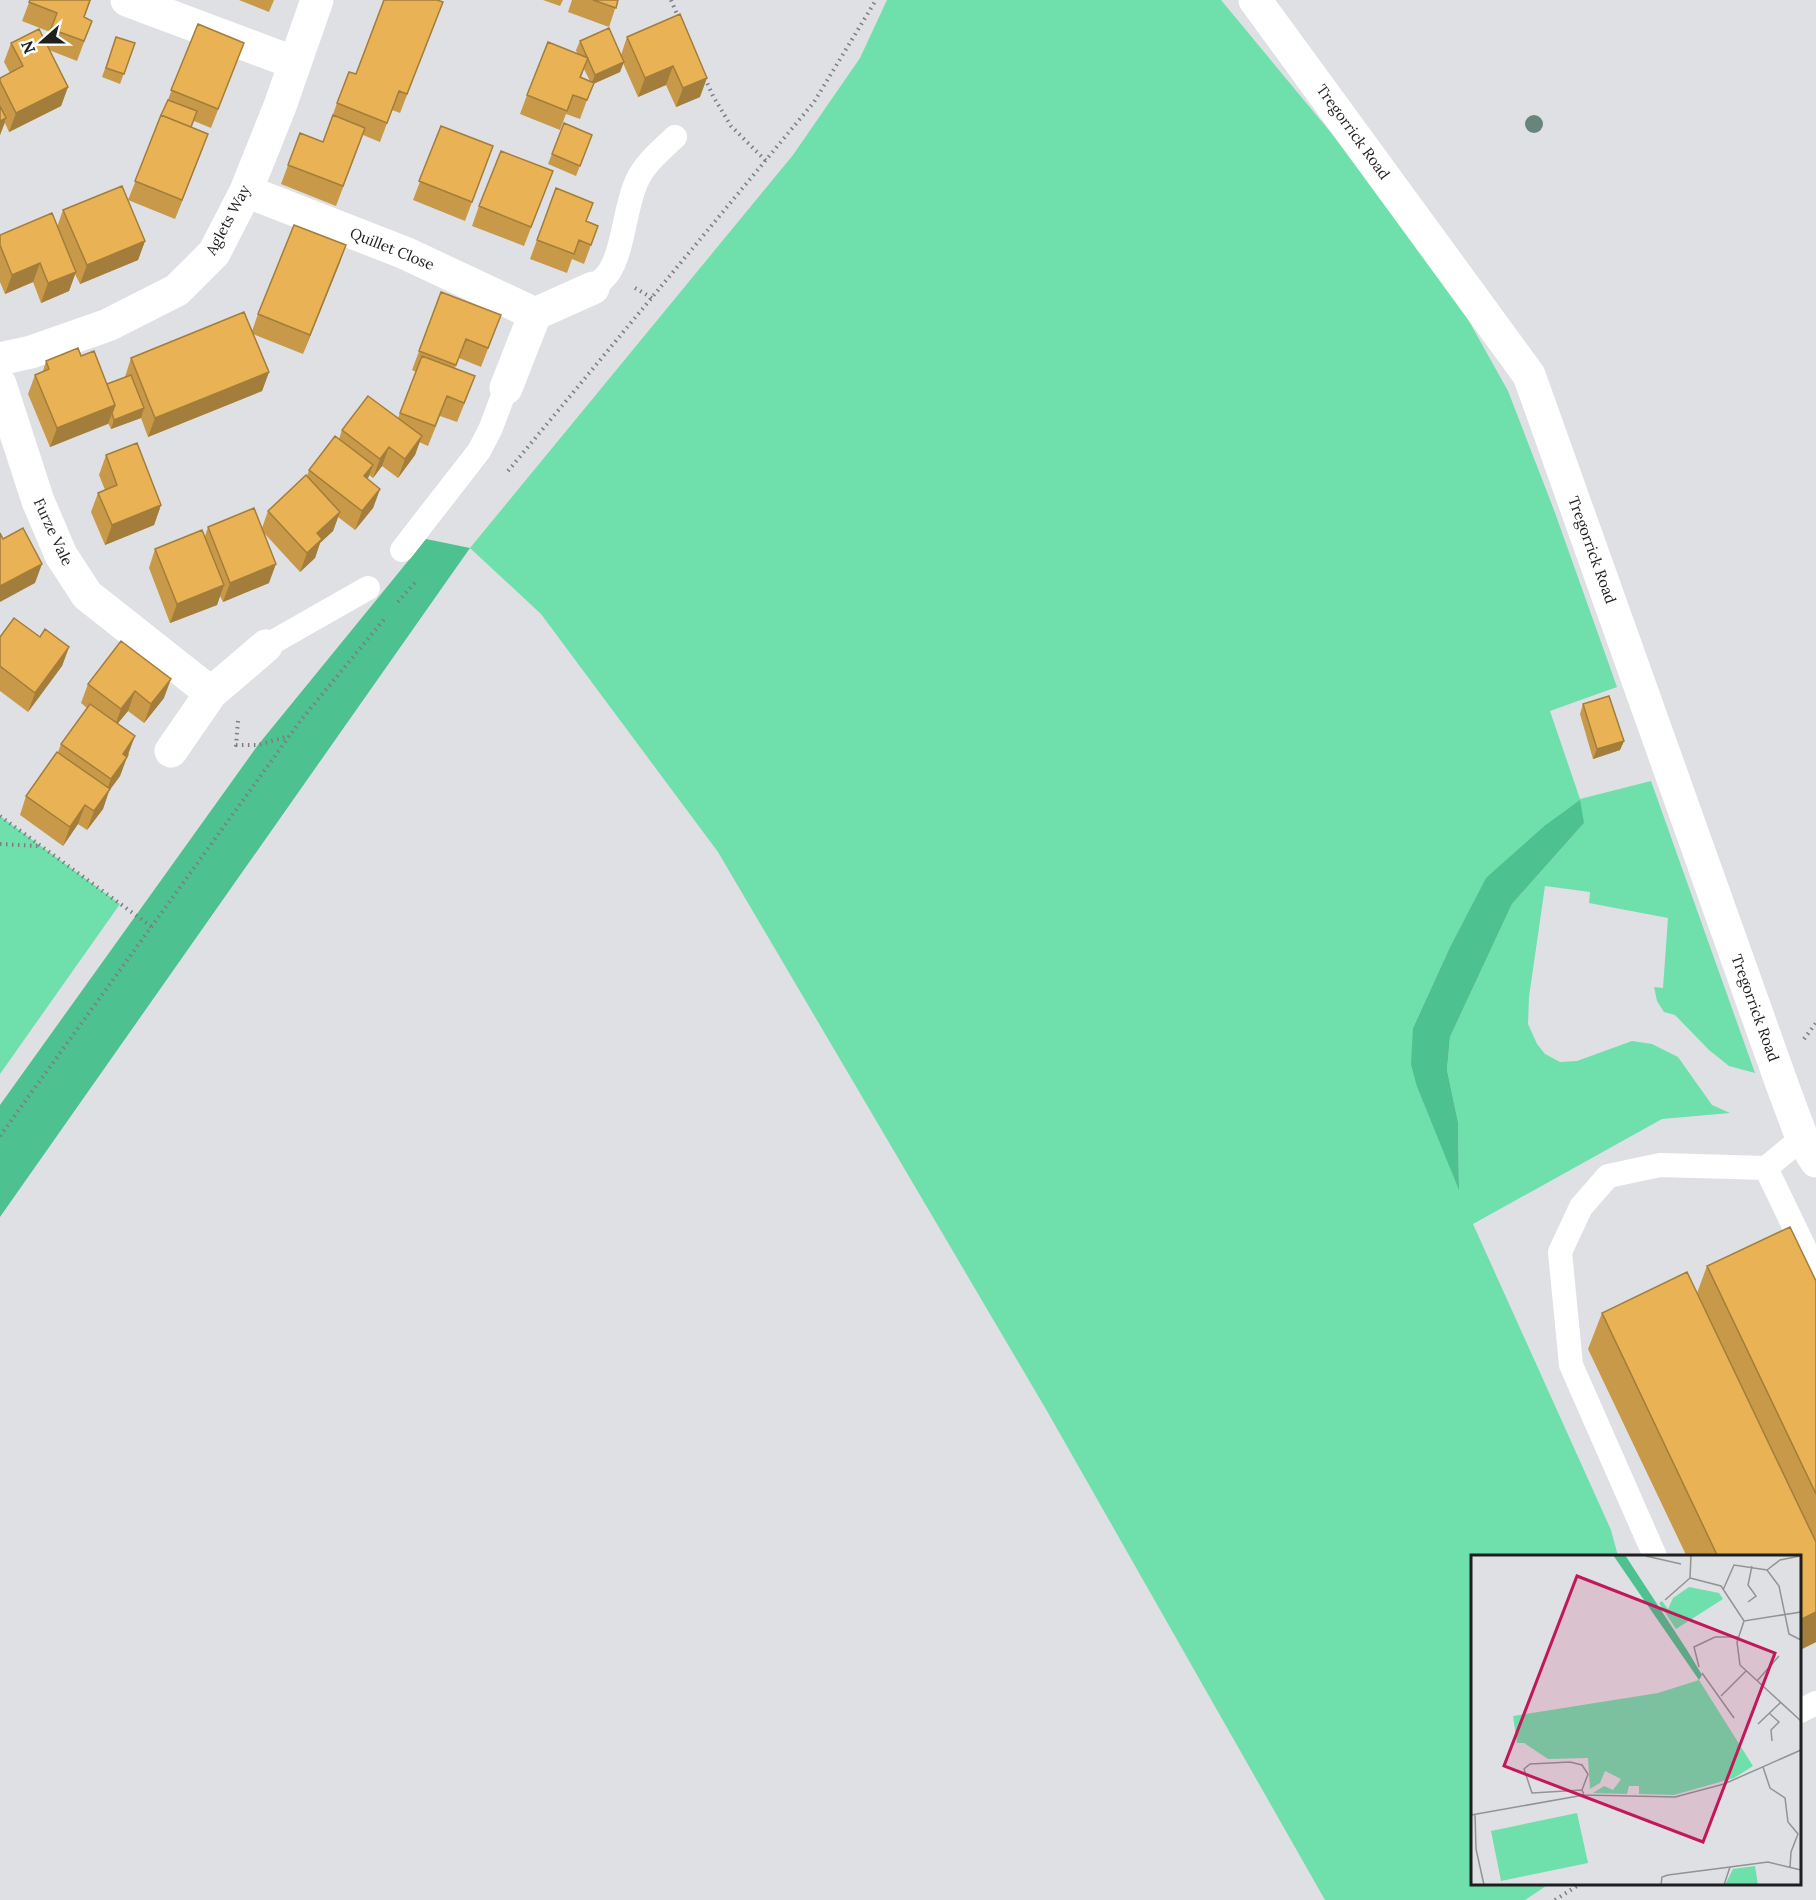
<svg xmlns="http://www.w3.org/2000/svg" width="1816" height="1900" viewBox="0 0 1816 1900" font-family="Lora,serif">
	<style>
		.green { fill: #6fdfac; fill-rule: evenodd }
		.forest { fill: #4dc18f }
		.lines { fill: none; stroke-linecap: round; stroke-linejoin: round }
		.path { stroke: #7d7e80; stroke-width: 4; stroke-dasharray: 1.5 4.5; stroke-linecap: butt }
		.service { stroke: #fff; stroke-width: 24 }
		.minor { stroke: #fff; stroke-width: 33 }
		.tertiary { stroke: #fff; stroke-width: 33 }
		.tree { fill: #68857b }
		.wall { fill: #c89948; fill-rule: evenodd }
		.shaded-wall { fill: #a37d3b }
		.building { fill: #e9b254; stroke: #a37d3b; stroke-width: 1.5 }
		.labels { text-anchor: middle; stroke-width: 4.5; stroke-linejoin: round; paint-order: stroke }
		.street-label { font-size: 15px; fill: #1f1f20; stroke: #fff }
		.inset-road { fill: none; stroke: #929395; stroke-width: 1.5 }
		.view { fill: #c2185b; fill-opacity: 0.15; stroke: #c2185b; stroke-width: 3 }
		.inset-edge { fill: none; stroke: #1f1f20; stroke-width: 3 }
	</style>
	<rect width="100%" height="100%" fill="#dfe0e3"/>
	<path class="green" d="M887 0H1221L1332 134 1460 305 1508 391 1554 510 1617 687 1550 711 1580 799 1651 781 1755 1073 1729 1066 1709 1050 1675 1015 1664 1012 1657 1001 1654 987 1663 988 1668 918 1589 903 1590 892 1545 886 1529 997 1528 1024 1537 1044 1545 1054 1560 1062 1577 1061 1632 1041 1652 1044 1678 1057 1712 1105 1730 1113 1662 1119 1473 1224 1611 1530 1618 1556H1472V1884H1549L1525 1900H1325L1047 1411 718 852 541 614 470 548 793 155 860 58ZM1584 823 1512 904 1450 1037 1447 1070 1458 1122 1459 1188 1417 1087 1413 1028 1450 947 1486 879 1543 827Z
		M0 816 120 904 0 1074Z"/>
	<path class="forest" d="M426 539 470 548 0 1217V1105L258 745Z
		M1580 800 1584 823 1512 904 1450 1037 1447 1070 1458 1122 1459 1190 1417 1087 1411 1064 1413 1028 1450 947 1486 878 1543 827Z"/>
	<g class="lines">
		<path class="path" d="M671 0 679 19
			M705 78 713 96 731 126 766 161
			M635 288 652 298
			M508 471 814 102 876 0
			M398 602 417 580
			M238 721 236 745H258L289 736
			M0 816 152 927
			M0 844 38 846
			M1804 1039 1816 1023
			M0 1136 301 720 386 617
			M1555 1900 1580 1884"/>
		<path class="service" d="M593 288C599 283 605 278 609 272 623 251 625 208 636 183 644 164 660 151 675 137
			M402 550 479 451 490 430 506 388
			M266 646 368 588
			M1766 1168 1816 1272
			M1655 1556 1571 1365 1560 1252 1581 1207 1608 1176 1660 1165 1766 1168 1802 1138
			M1800 1711 1816 1703"/>
		<path class="minor" d="M127 0 295 63
			M246 191 405 253 535 314
			M0 359 31 352 108 325 177 290 214 253 246 191 280 106 317 0
			M0 384 38 501 61 555 87 595 211 693 266 646
			M506 388 535 314 593 288
			M171 751 211 693"/>
		<path class="tertiary" d="M1255 0 1529 375 1783 1087 1802 1138 1816 1161"/>
	</g>
	<circle class="tree" cx="1534" cy="124" r="9"/>
	<path class="wall" d="M30 0H91L84 18 92 21 77 61 49 50 68 87 61 106 9 132 5 123 0 135V78L10 73 4 62 11 43H46L50 32 22 21Z
		M239 0H274L269 12Z
		M384 0H439L436 21 400 113 392 110 380 142 363 135 336 206 281 184 300 133 323 142 337 103 356 74Z
		M543 0H563L560 6Z
		M572 0H618L609 27 568 12Z
		M680 14 700 97 676 107 666 85 638 97 623 63 620 72 593 84 580 119 566 114 560 130 520 114 527 95 577 53 576 50 580 41 621 55 627 37ZM584 69 590 81 581 78Z
		M198 24 244 43 211 128 194 121 191 127 208 134 175 219 128 200Z
		M116 37 135 43 120 84 102 77Z
		M564 123 592 135 576 176 548 164Z
		M441 126 493 146 465 221 413 200Z
		M553 171 524 246 472 226 479 206Z
		M556 188 586 221 598 226 584 264 572 259 567 273 530 259Z
		M63 210 145 241 138 260 80 284 75 274 69 291 41 303 33 282 5 294 0 282V246L57 227Z
		M346 245 303 354 253 334 269 372 262 391 148 437 141 418 111 429 108 423 50 447 28 394 35 375 43 371 46 361 81 356 107 384 125 377 131 358 252 331 258 314Z
		M441 292 501 315 481 367 459 358 455 368 468 395 457 422 440 416 428 446 419 442 415 455 398 478 382 466 373 478 369 475 367 479 380 489 373 508 355 530 338 517 333 531 320 543 315 558 300 572 265 534 269 583 223 602 220 596 217 605 170 623 149 568 155 549 205 536 208 527 262 528 268 511 307 476 309 470 339 439 342 430 398 418 416 372 412 370Z
		M106 455 161 505 154 525 105 545 91 512 98 493 105 490 99 475Z
		M0 637H40L69 647 62 666 28 712 0 691Z
		M121 641 164 698 144 723 128 711 118 723 129 755 126 759 120 776 109 791 103 809 87 830 78 824 63 846 20 815 26 796 58 752 61 744 87 708 81 703 88 684Z
		M1583 704 1624 741 1620 750 1593 759 1580 714Z
		M1707 1266 1816 1281V1642L1800 1650V1557H1687L1588 1349 1602 1313 1697 1293Z"/>
	<path class="shaded-wall" d="M624 62 620 72 593 84 580 119 593 84 591 85 595 75Z
		M673 66 666 85 638 97 645 78Z
		M707 78 700 97 676 107 683 88Z
		M68 87 61 106 9 132 16 113Z
		M6 118 0 135V121Z
		M208 134 201 153 175 219 182 200Z
		M145 241 138 260 80 284 87 265Z
		M346 245 339 265 303 354 310 335Z
		M40 263 33 282 5 294 12 275Z
		M76 272 69 291 41 303 48 283Z
		M269 372 262 391 148 437 155 418Z
		M115 405 108 424 50 447 57 428Z
		M144 408 141 418 111 429 114 420Z
		M422 436 415 455 398 478 405 459Z
		M389 447 382 466 373 478 380 459Z
		M373 465 366 484 364 476Z
		M380 489 373 508 355 530 362 511Z
		M161 505 154 525 105 545 112 525Z
		M340 512 333 531 320 543 315 558 300 572 307 553 317 533Z
		M42 564 35 583 0 602V586Z
		M276 564 269 583 223 602 230 583Z
		M224 585 217 605 170 623 177 604Z
		M69 647 62 666 28 712 35 693Z
		M171 679 164 698 144 723 151 704Z
		M135 691 128 711 114 728 121 709Z
		M135 736 120 776 109 791 103 809 87 830 94 811 104 797 111 779 123 754Z
		M1624 741 1620 750 1593 759 1597 749Z
		M85 805 78 824 63 846 70 827Z
		M1816 1612V1642L1800 1650V1620Z"/>
	<path class="building" d="M30 0H90L84 17 92 21 84 41 51 29 57 13 29 2Z
		M384 0H437L443 2 407 94 399 91 387 123 337 103 349 72 356 74Z
		M593 0H618L616 8Z
		M680 14 707 78 683 88 673 66 645 78 627 37Z
		M198 24 244 43 218 109 171 90Z
		M609 28 624 62 595 75 588 59V58L587 57 580 41Z
		M39 29 68 87 16 113 0 81V78L23 66 11 43Z
		M116 37 135 43 124 74 106 68Z
		M548 42 588 58 580 77 594 83 587 100 573 95 567 111 527 95Z
		M168 100 197 111 191 127 161 115Z
		M0 106 6 118 0 121Z
		M161 115 208 134 182 200 135 181Z
		M333 115 365 128 343 186 288 165 300 133 323 142Z
		M564 123 592 135 580 166 552 154Z
		M441 126 493 146 472 202 419 181Z
		M501 151 553 171 531 227 479 206Z
		M122 186 145 241 87 265 63 210Z
		M556 188 593 203 586 221 598 226 591 245 579 240 574 254 537 240Z
		M52 213 76 272 48 283 40 263 12 275 0 245V235Z
		M294 225 346 245 310 335 258 314Z
		M441 292 501 315 488 348 466 339 456 365 419 351Z
		M244 312 269 372 155 418 131 358Z
		M78 348 81 356 94 351 115 405 57 428 35 375 49 369 46 361Z
		M422 356 475 376 464 403 447 396 435 426 400 413Z
		M131 375 144 408 114 420 112 413 115 405 107 384Z
		M368 396 422 436 405 459 389 447 380 459 342 430Z
		M335 436 373 465 364 476 380 489 362 511 309 470Z
		M137 443 161 505 112 525 98 493 117 485 106 455Z
		M306 475 340 512 317 533 322 539 307 553 268 511Z
		M254 508 276 564 230 583 208 527Z
		M23 528 42 564 0 586V533L3 539Z
		M202 530 224 585 177 604 155 549Z
		M14 618 40 637 45 629 69 647 35 693 0 666V637Z
		M121 641 171 679 151 704 135 691 121 709 88 684Z
		M1609 696 1624 741 1597 749 1583 704Z
		M90 704 135 736 123 754 127 757 111 779 61 744Z
		M57 752 110 789 94 811 85 805 70 827 26 796Z
		M1790 1227 1816 1281V1494L1707 1266Z
		M1687 1272 1816 1542V1612L1800 1620V1557H1718L1602 1313Z"/>
	<g class="labels">
		<g class="street-label">
			<text transform="translate(1353 132) rotate(54)" y="5">Tregorrick Road</text>
			<text transform="translate(228 220) rotate(-62)" y="5">Aglets Way</text>
			<text transform="translate(392 249) rotate(22)" y="5">Quillet Close</text>
			<text transform="translate(53 532) rotate(65)" y="5">Furze Vale</text>
			<text transform="translate(1592 550) rotate(70)" y="5">Tregorrick Road</text>
			<text transform="translate(1755 1008) rotate(70)" y="5">Tregorrick Road</text>
		</g>
	</g>
	<g transform="translate(1471 1555)">
		<rect width="330" height="330" fill="#dfe0e3"/>
		<path d="M218 32 248 38 252 44 205 74 188 48 191 46 197 54 202 43ZM228 125 282 211 263 223 203 240 168 239V231H158L156 239 122 238 133 231 142 235 150 224 134 216 129 228 119 234 117 203 77 204 53 188H46L42 161 187 138ZM106 258 117 308 30 326 20 276ZM284 311 287 330H254L262 314Z" fill="#6fdfac"/>
		<path d="M142 0H154L216 95 231 120 228 125Z" fill="#4dc18f"/>
		<path class="inset-road" d="M175 1 210 9M296 15 309 5 329 1M219 23 250 31 273 66 330 57M219 23 220 0M252 35 263 10 296 15 308 31 318 79 330 85M194 45 219 23M277 47 285 41 277 30 281 11M273 66 266 87 269 110 330 166M228 112 223 92 244 82H267M231 118 263 163M286 126 308 101M250 141 275 116M298 158 308 167 300 175 301 186M287 169 310 147M292 212 299 233 314 243 317 267 327 279 320 297 319 312M111 235 117 219 111 210 99 207 59 209 53 214 61 238 111 235 113 240M4 259 5 294 13 330M0 260 113 240 204 242 253 229 330 195M190 330 191 322 197 320 259 312M253 330 259 312 297 307 330 315"/>
		<path class="view" d="M106 21 304 98 232 287 33 211Z"/>
		<rect width="330" height="330" class="inset-edge"/>
	</g>
	<g transform="translate(42 42) rotate(249)" stroke="#ffffff" stroke-width="4.5" paint-order="stroke">
	<path d="M0-4.5L10 22L0 15L-10 22Z" fill="#1f1f20"/>
	<text y="-9" font-size="16" font-weight="bold" text-anchor="middle" fill="#1f1f20">N</text>
	</g>
</svg>
